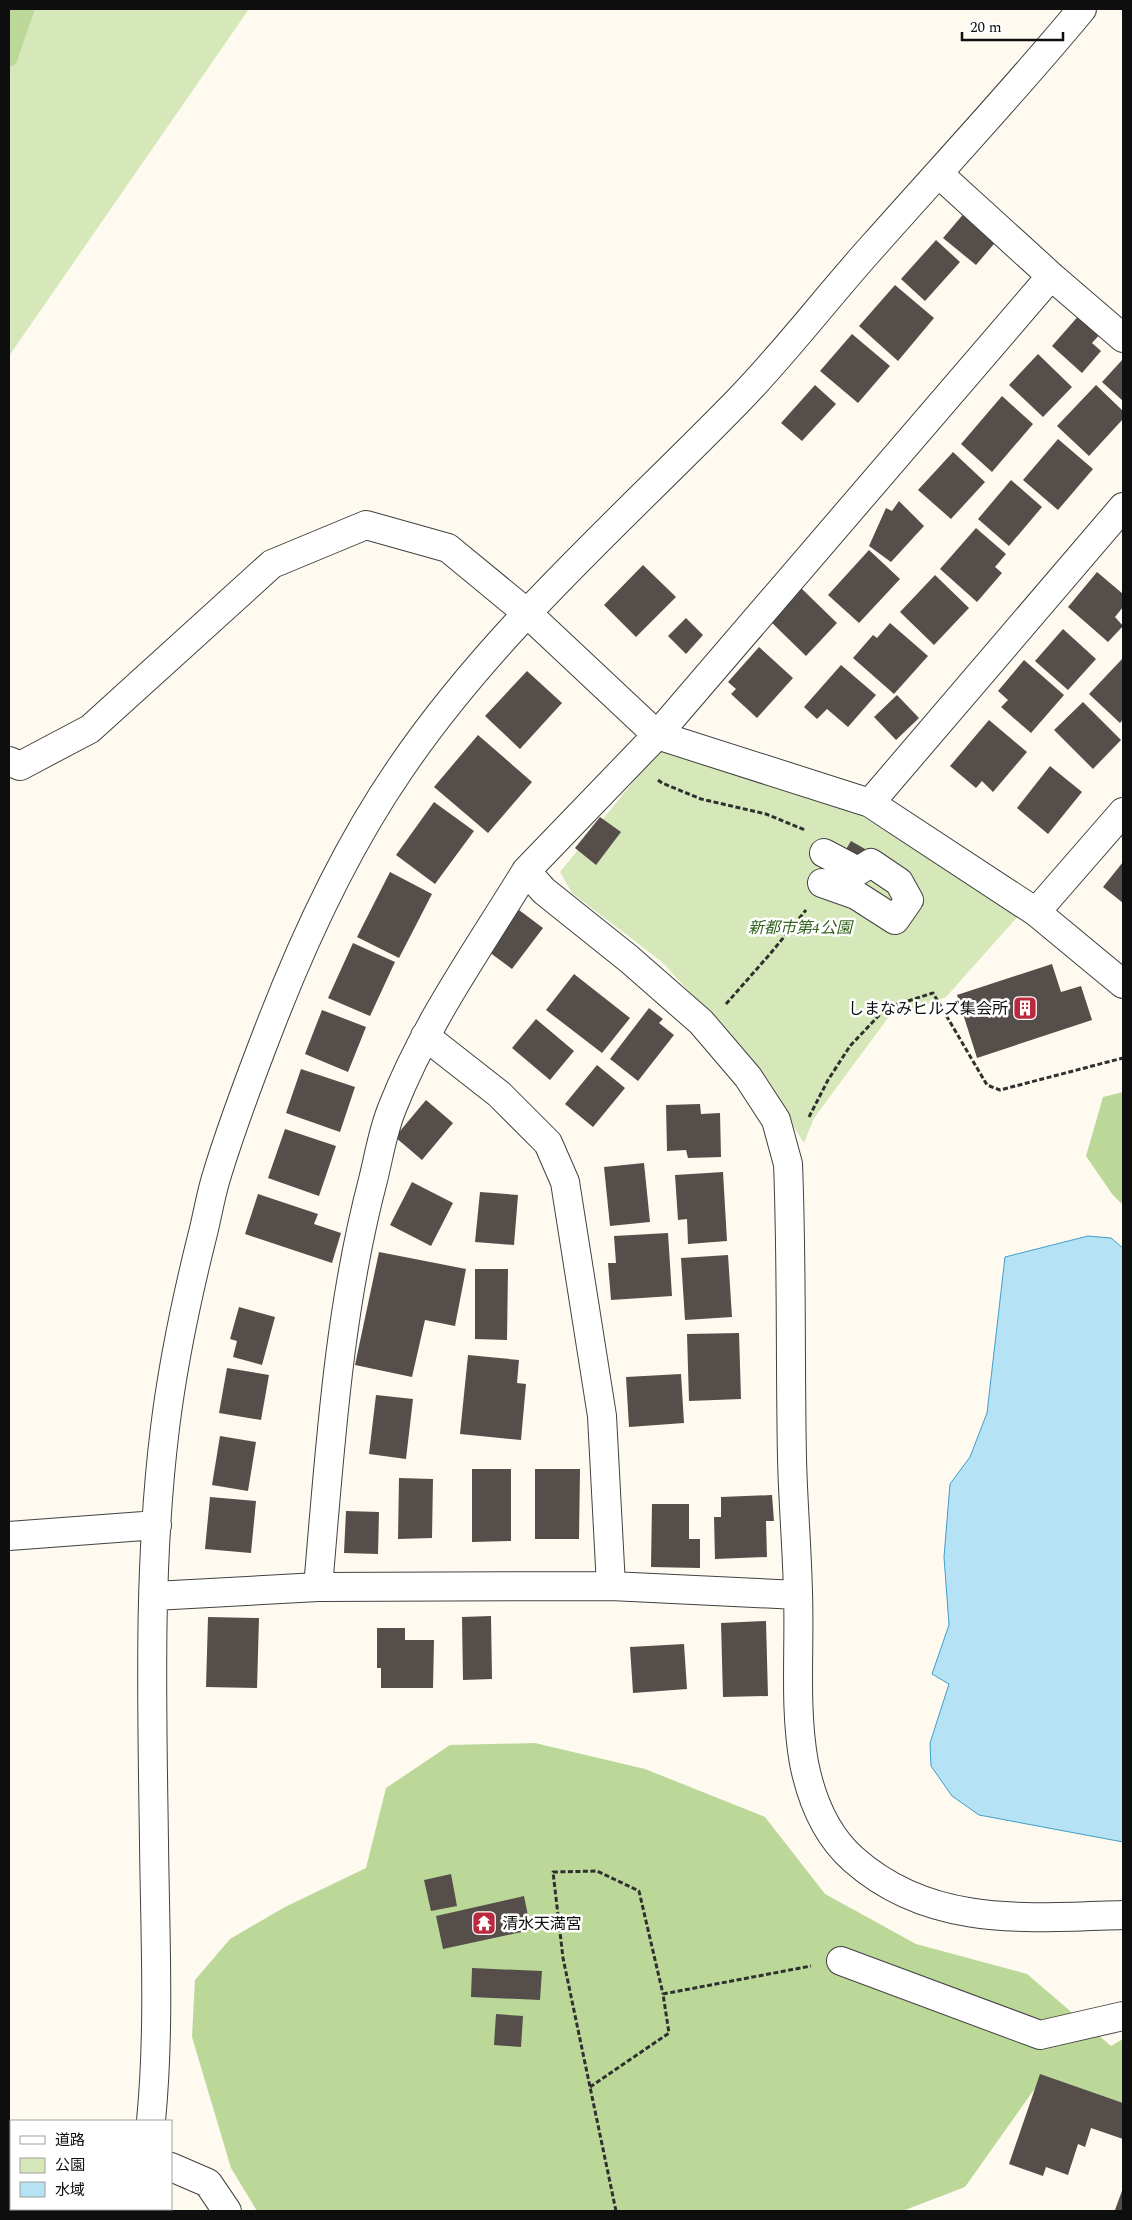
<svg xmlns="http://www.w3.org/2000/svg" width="1132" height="2220" viewBox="0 0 1132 2220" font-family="Spectral,'Noto Sans JP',serif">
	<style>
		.green { fill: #d6e8ba }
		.forest { fill: #bbd899 }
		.water { fill: #b5e2f4; stroke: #3f9ec9 }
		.building { fill: #564e4a }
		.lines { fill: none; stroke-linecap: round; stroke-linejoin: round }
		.minor-casing { stroke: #414141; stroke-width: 30 }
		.path { stroke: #303030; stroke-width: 3; stroke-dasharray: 5 2.5; stroke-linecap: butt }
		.minor { stroke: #fff; stroke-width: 28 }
		.labels { text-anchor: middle; stroke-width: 5; stroke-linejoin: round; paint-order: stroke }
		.park-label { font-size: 16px; font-style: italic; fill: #346420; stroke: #fff }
		.poi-label { font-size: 16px; fill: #0e0e0e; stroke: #fff; text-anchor: end }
	</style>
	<rect width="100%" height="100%" fill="#fefaef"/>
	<path class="green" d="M9 9H249L9 356Z
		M663 745 861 816 1020 914 946 997 888 1018 814 1118 804 1143 749 1057 662 962 572 893 560 872Z"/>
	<path class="forest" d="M9 9H35L16 64 9 67Z
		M1123 1092V1205L1112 1194 1086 1156 1103 1097Z
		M535 1743 645 1769 765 1817 825 1894 916 1944 1027 1974 1111 2046 1123 2039V2115L1038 2084 965 2187 905 2210 257 2211 231 2168 192 2037 195 1980 230 1939 285 1907 366 1868 386 1788 450 1745Z"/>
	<path class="water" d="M1088 1236 1111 1238 1123 1248V1842L979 1815 952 1796 931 1766 930 1743 949 1684 932 1674 949 1625 944 1557 950 1484 970 1457 987 1413 1005 1257Z"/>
	<path class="building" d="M966 211 999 238 976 265 943 238Z
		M936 240 960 262 925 301 901 279Z
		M895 285 934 318 898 361 859 326Z
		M1081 313 1102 332 1092 343 1101 351 1082 373 1052 346Z
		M852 334 890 366 858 403 820 371Z
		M1038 354 1072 387 1043 417 1009 385Z
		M1123 359V401L1102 382Z
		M815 385 836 404 802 441 781 423Z
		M1096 385 1123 411V419L1089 456 1057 426Z
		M1002 396 1033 424 992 472 961 444Z
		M1058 439 1093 469 1058 510 1023 480Z
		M953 452 985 482 951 519 918 490Z
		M1011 480 1042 507 1009 546 978 519Z
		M899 501 924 526 891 562 869 546 886 508 892 511Z
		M976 528 1006 554 995 567 1002 573 977 602 940 569Z
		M869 550 900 579 859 623 828 595Z
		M643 565 676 597 636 637 604 605Z
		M1097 572 1123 594V607L1115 617 1123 626 1108 642 1068 607Z
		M935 575 969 608 934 645 900 612Z
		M801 588 837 623 806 656 769 620Z
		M686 618 703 635 686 654 668 636Z
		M890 623 928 656 894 694 853 658 873 635 877 638Z
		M1063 629 1096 659 1068 690 1035 661Z
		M759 647 793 678 757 718 731 694 736 689 728 682Z
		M1123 658V719L1120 723 1089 694Z
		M1024 660 1064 695 1031 733 1001 707 1008 700 998 691Z
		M841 665 876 695 848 727 827 709 817 719 804 707Z
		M527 671 562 703 520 749 485 716Z
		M897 695 919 718 896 740 874 717Z
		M1083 702 1121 740 1093 769 1054 730Z
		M989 720 1027 752 993 792 982 781 976 788 950 766Z
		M478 735 532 782 488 833 434 787Z
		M1050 766 1082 792 1048 834 1017 808Z
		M434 802 474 831 435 884 396 855Z
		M600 817 621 832 596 865 575 848Z
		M851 841 865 849 856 864 842 856Z
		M1123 862V903L1103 887Z
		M390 872 432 894 399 958 357 937Z
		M519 910 543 928 512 969 489 952Z
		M353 943 395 962 370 1016 328 998Z
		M1052 964 1061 992 1081 986 1092 1020 977 1058 957 995Z
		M574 974 630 1018 602 1053 546 1010Z
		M649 1008 663 1019 659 1023 674 1035 638 1081 610 1059Z
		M322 1010 366 1027 348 1072 305 1054Z
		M536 1019 574 1051 550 1080 512 1048Z
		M597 1065 625 1088 593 1127 565 1104Z
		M301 1069 355 1087 340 1132 286 1113Z
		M426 1100 453 1123 422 1160 395 1137Z
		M700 1104 701 1114 720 1113 721 1157 688 1158 686 1150 667 1151 666 1105Z
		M285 1129 336 1146 319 1196 268 1178Z
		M644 1163 650 1222 610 1226 604 1167Z
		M723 1172 727 1241 688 1244 687 1219 678 1220 675 1175Z
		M412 1182 453 1203 431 1246 390 1225Z
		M480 1192 518 1195 514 1245 475 1242Z
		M258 1194 318 1214 314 1224 341 1233 332 1263 245 1234Z
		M668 1233 672 1296 611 1300 608 1263H616L614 1236Z
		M379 1252 466 1269 455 1326 425 1320 412 1377 355 1365Z
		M728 1255 732 1317 685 1320 681 1258Z
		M475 1269H508L507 1340 475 1339Z
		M239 1307 275 1317 262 1365 233 1357 237 1341 230 1339Z
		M739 1333 741 1399 689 1401 687 1334Z
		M468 1355 519 1360 517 1383 526 1384 521 1440 460 1434Z
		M227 1368 269 1375 261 1420 219 1413Z
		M681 1374 684 1423 629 1427 626 1377Z
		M376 1395 413 1399 406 1459 369 1454Z
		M220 1436 256 1442 248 1491 212 1485Z
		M472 1469H511V1541L472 1542Z
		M535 1469H580L579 1539H535Z
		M399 1478 433 1479 432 1538 398 1539Z
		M772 1495 774 1521H766L767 1557 715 1559 714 1517H721V1497Z
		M210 1497 256 1501 251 1553 205 1549Z
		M652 1504H689V1539H700V1568L651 1567Z
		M346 1511 379 1512 378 1554 344 1553Z
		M491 1616 492 1679 463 1680 462 1617Z
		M208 1617 259 1618 257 1688 206 1687Z
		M766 1621 768 1696 723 1697 721 1623Z
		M377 1628H405V1640H434L433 1688H381V1668H377Z
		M684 1644 687 1689 633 1693 630 1647Z
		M451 1874 457 1906 431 1911 424 1880Z
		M524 1896 531 1930 443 1949 436 1916Z
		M472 1968 542 1971 540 2000 471 1997Z
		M496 2014 523 2016 521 2047 494 2045Z
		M1040 2074 1123 2103V2139L1091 2128 1085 2147 1078 2144 1068 2175 1046 2167 1043 2176 1009 2164Z
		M1123 2188V2211H1119L1115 2210Z"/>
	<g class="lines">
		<g class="minor-casing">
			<path id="minor" d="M939 174 1051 276 1123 338
				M1051 276 657 735 526 871 544 891 629 959 701 1022 748 1077 776 1120 788 1164C792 1262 790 1360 792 1458 793 1503 797 1548 798 1593 800 1649 794 1707 804 1763 811 1798 826 1835 853 1859 930 1928 1028 1918 1123 1915
				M9 761 20 766 90 729 272 564 366 525 448 548 527 613 657 735 870 803 1036 912 1123 984
				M870 803 1123 507
				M822 883 856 895 895 920 909 900 899 882 871 863 858 871 824 853
				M1036 912 1123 812
				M425 1036 499 1094 548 1143 565 1182 602 1416 611 1586
				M9 1536 157 1525
				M318 1587C330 1451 338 1313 373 1180 379 1156 383 1129 393 1106 426 1022 479 948 526 871
				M154 1596 318 1587 611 1586 798 1595
				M841 1961 1040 2035 1123 2016
				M151 2121C160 2028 155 1935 154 1842 152 1704 148 1565 165 1428 173 1363 186 1301 202 1237 207 1218 210 1198 216 1178 231 1128 250 1078 269 1029 304 938 345 849 400 769 494 631 621 521 737 402 785 353 827 297 873 246 943 167 1015 90 1082 9
				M171 2167 208 2183 227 2211
				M136 2211V2209"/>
		</g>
		<path class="path" d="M658 780 662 783 701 799 766 814 805 830
			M726 1004 770 954 806 910
			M809 1117 828 1080 850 1046 886 1008 933 993 987 1085 1000 1090 1123 1058
			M590 2087 669 2033 663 1994 811 1966
			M616 2211 563 1958 553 1872 597 1871 639 1891 663 1994"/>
		<use href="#minor" class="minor"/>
	</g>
	<defs>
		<g id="building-square" transform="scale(1.25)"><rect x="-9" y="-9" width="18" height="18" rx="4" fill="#ba2a3e" stroke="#fff"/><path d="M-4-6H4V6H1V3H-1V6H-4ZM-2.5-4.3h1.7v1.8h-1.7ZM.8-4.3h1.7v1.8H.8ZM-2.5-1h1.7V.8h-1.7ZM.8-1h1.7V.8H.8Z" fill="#fff"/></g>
		<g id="temple-square" transform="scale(1.25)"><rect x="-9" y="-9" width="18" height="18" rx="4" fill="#ba2a3e" stroke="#fff"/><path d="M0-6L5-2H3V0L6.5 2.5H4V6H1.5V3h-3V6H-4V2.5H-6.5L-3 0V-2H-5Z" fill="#fff"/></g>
	</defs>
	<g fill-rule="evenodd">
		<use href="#building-square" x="1025" y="1008"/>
		<use href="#temple-square" x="484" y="1923"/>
	</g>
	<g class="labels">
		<g class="park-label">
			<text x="800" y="933">新都市第4公園</text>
		</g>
		<g class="poi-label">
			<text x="1008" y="1014">しまなみヒルズ集会所</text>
			<text x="502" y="1929" text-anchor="start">清水天満宮</text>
		</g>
	</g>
	<rect width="1132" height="2220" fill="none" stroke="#0e0e0e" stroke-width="20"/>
	<rect x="10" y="2120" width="162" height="90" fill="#ffffff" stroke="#9f9f9f"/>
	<rect x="20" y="2136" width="25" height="8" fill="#ffffff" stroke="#9f9f9f"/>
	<text x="55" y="2145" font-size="15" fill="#0e0e0e">道路</text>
	<rect x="20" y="2158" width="25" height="15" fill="#d6e8ba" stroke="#9f9f9f"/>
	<text x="55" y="2170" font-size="15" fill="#0e0e0e">公園</text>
	<rect x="20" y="2182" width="25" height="15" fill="#b5e2f4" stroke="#9f9f9f"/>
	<text x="55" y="2195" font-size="15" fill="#0e0e0e">水域</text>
	<path d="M962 32v8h101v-8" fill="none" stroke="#0e0e0e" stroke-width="2.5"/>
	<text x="970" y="32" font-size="15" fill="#0e0e0e" stroke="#ffffff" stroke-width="4" paint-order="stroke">20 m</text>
</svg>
